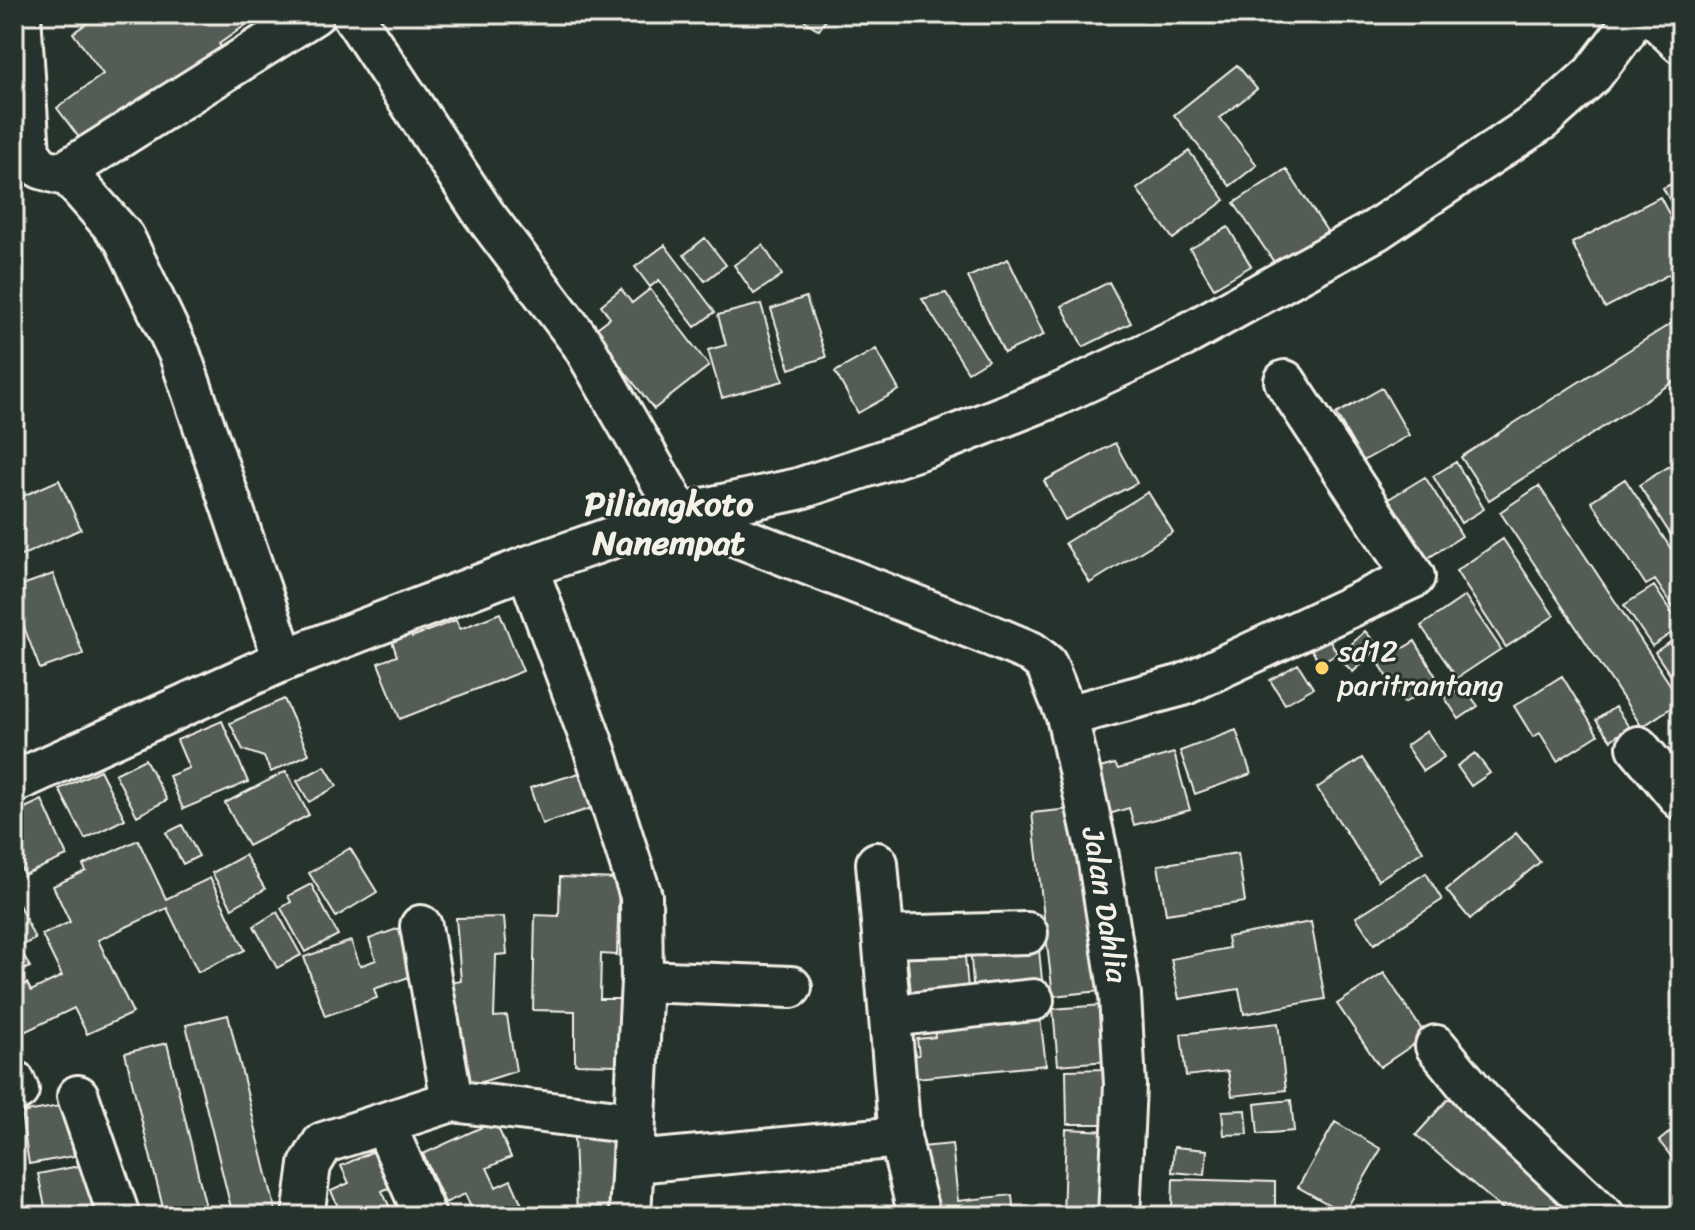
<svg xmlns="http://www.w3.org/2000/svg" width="1695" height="1230" viewBox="0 0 1695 1230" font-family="Sriracha,sans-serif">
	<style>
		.building { fill: #525c55; stroke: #f4f1e8; stroke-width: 2 }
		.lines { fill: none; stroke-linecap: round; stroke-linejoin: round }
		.minor-casing { stroke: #f4f1e8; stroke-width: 46 }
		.minor { stroke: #26332d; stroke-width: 40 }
		.poi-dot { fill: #ffd166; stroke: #26332d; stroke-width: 3 }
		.labels { text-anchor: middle; stroke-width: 6; stroke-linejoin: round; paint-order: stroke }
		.poi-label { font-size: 30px; fill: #f4f1e8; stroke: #26332d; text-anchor: start }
		.street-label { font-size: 30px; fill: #f4f1e8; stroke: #26332d }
		.quarter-label { font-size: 34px; font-weight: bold; fill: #f4f1e8; stroke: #26332d }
	</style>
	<rect width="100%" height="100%" fill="#26332d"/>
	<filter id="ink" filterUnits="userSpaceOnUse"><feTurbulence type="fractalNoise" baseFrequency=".0125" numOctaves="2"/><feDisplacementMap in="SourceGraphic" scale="16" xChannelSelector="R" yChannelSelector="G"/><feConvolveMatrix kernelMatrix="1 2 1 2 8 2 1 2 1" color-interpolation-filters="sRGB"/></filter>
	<g filter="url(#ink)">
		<path class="building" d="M84 14H135L140 21 149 14H261L219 44 228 56 92 155 57 108 103 74 73 33 90 21Z
			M795 14H830L819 30Z
			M1237 65 1257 89 1220 118 1257 165 1230 186 1174 115Z
			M1189 151 1225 200 1173 239 1137 189Z
			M1286 169 1327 231 1276 265 1234 203Z
			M1681 179V221L1663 188Z
			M1660 197 1681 237V268L1605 308 1572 243Z
			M1228 227 1251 266 1214 288 1190 249Z
			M705 238 726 265 705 281 684 255Z
			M665 245 715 312 695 327 659 280 650 287 635 267Z
			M763 245 782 275 754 294 734 265Z
			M1008 259 1044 335 1004 353 968 277Z
			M1109 282 1131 323 1083 347 1062 306Z
			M621 289 632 303 650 289 709 366 654 409 593 331 610 318 601 305Z
			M946 293 988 360 968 372 922 299Z
			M806 297 826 357 790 369 771 309Z
			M761 304 783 381 722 398 708 350 726 345 718 315Z
			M1681 317V377L1489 500 1461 457Z
			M876 349 899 390 858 413 835 372Z
			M1382 388 1409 435 1363 461 1336 414Z
			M1115 443 1137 483 1065 520 1044 481Z
			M1681 459V551L1639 485Z
			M1456 462 1484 509 1461 523 1433 476Z
			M1425 477 1462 536 1425 560 1387 500Z
			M1625 479 1681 564V619L1655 580 1646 585 1591 501Z
			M59 480 81 529 14 559V500Z
			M1539 486 1681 701 1642 727 1500 512Z
			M1148 492 1173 532 1090 583 1065 543Z
			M1503 539 1554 616 1506 647 1456 571Z
			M53 574 83 654 40 669 24 627 14 631V588Z
			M1654 586 1681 627 1652 646 1624 605Z
			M1465 596 1501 649 1457 678 1421 626Z
			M500 613 523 671 400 719 378 663 397 656 390 635 408 628 412 637 456 620 460 629Z
			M1365 631 1379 647 1353 672 1338 657Z
			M1681 635V691L1655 652Z
			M1329 639 1337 653 1320 663 1311 649Z
			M1415 641 1439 682 1404 703 1379 663Z
			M1298 664 1313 688 1285 704 1270 680Z
			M1562 676 1598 735 1557 761 1540 733 1533 737 1514 706Z
			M1463 686 1478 706 1459 719 1445 698Z
			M284 699 309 754 271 772 264 757 243 750 230 723Z
			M1615 707 1629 727 1611 740 1596 720Z
			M222 721 248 782 183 809 169 776 189 768 177 740Z
			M1236 730 1251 774 1195 794 1180 751Z
			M1427 731 1444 757 1423 771 1406 746Z
			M1174 753 1190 810 1134 825 1129 808 1109 814 1096 769 1115 764 1118 769Z
			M1475 753 1490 773 1471 786 1457 766Z
			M1362 758 1423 851 1378 880 1317 788Z
			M145 759 167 800 137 816 115 774Z
			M325 766 337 786 309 802 297 781Z
			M100 770 125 819 85 839 59 789Z
			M286 771 309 815 248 846 225 803Z
			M586 771 598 806 542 824 530 788Z
			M42 800 67 856 24 875 14 851V813Z
			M1080 808 1100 991 1053 996 1032 813Z
			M182 825 199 856 183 864 166 833Z
			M1516 833 1540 862 1470 919 1446 890Z
			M138 840 166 899 210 878 245 950 198 972 167 908 98 940 133 1013 87 1034 74 1008 20 1034 14 1020V989L27 983 31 991 62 976 42 935 70 922 53 886 86 871 83 865Z
			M350 848 377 892 336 917 309 873Z
			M1238 853 1245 902 1166 914 1158 865Z
			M245 855 265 889 232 908 212 873Z
			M1426 873 1442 900 1374 944 1356 917Z
			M560 877 619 879 617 955 601 954 600 999H621L619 1065 575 1064V1011L533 1010 535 915 559 916Z
			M311 884 338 935 305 952 281 908 291 902 288 896Z
			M14 894 35 939 19 947 30 967 14 974Z
			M277 912 301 955 277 968 254 926Z
			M504 917 507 954 496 955 494 1017 507 1016 516 1071 463 1088 445 984 461 981 456 918Z
			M1311 922 1325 999 1244 1014 1239 989 1179 999 1171 959 1229 948 1227 937Z
			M405 926 421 973 374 989 377 998 325 1016 304 957 351 941 360 966 376 960 369 939Z
			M1038 940 1043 990 974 996 970 946Z
			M964 946 969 999 912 1004 907 951Z
			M1384 973 1426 1036 1380 1067 1337 1004Z
			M1102 1005 1107 1061 1058 1065 1053 1009Z
			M1039 1009 1046 1065 906 1079 904 1056 919 1055 917 1039 935 1037 933 1020Z
			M228 1015 277 1216H233L186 1025Z
			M1278 1023 1286 1090 1232 1096 1228 1071 1186 1076 1181 1034Z
			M167 1043 208 1216H165L125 1053Z
			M1109 1069 1110 1124H1067L1066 1070Z
			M1449 1098 1587 1216H1511L1416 1135Z
			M1291 1100 1294 1131 1258 1134 1255 1104Z
			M65 1105 74 1156 29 1164 21 1113Z
			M1246 1110 1248 1134 1224 1135 1222 1111Z
			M495 1121 511 1157 487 1168 496 1187 511 1180 527 1216H475L465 1194 445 1203 423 1154Z
			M1335 1122 1381 1149 1344 1213 1298 1187Z
			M1681 1123V1169L1659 1141Z
			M1066 1129 1109 1131 1106 1216H1063Z
			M616 1137 619 1216H577L574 1138Z
			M952 1144 958 1201 1012 1195 1014 1216H928L922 1147Z
			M1174 1147 1207 1150 1205 1175 1172 1172Z
			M378 1149 394 1185 382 1191 394 1216H342L331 1191 349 1183 341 1166Z
			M84 1165 94 1216H47L38 1174Z
			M1173 1179 1275 1182V1213L1172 1210Z"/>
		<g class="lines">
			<g class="minor-casing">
				<g id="minor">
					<path d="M20 14 29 153 41 168 61 174 314 14"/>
					<path id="s1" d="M352 14 484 214 583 345 680 514 990 635 1031 652 1046 664 1067 716 1098 856 1120 995 1125 1085 1119 1216"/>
					<path d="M1651 14 1681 43"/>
					<path d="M67 173 124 238 180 355 284 660"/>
					<path d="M527 567 595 751 641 896 642 981 630 1216"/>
					<path d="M1067 716 1183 685 1414 577 1285 381"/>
					<path d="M1638 747 1681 799"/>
					<path d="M14 782 284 660 527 567 680 514 798 489 931 445 1055 396 1182 337 1376 230 1543 119 1593 74 1624 33 1632 14"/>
					<path d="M877 863 900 1137 919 1216"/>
					<path d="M421 926 452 1101"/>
					<path d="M884 937 1027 933"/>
					<path d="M642 981 791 987"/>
					<path d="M891 1016 1033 1000"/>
					<path d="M1436 1046 1480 1100 1604 1216"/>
					<path d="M14 1081 18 1090"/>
					<path d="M78 1096 119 1216"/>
					<path d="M385 1125 425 1216"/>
					<path d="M635 1162 900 1137"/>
					<path d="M303 1216 310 1165 323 1143 452 1101 634 1123"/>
				</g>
			</g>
			<use href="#minor" class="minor"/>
		</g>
	</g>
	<circle class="poi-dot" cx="1322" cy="668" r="8"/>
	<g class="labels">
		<g class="poi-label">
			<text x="1338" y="661">sd12<tspan x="1338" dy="34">paritrantang</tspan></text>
		</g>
		<g class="street-label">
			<text dy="10" stroke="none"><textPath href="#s1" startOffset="1244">Jalan Dahlia</textPath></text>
		</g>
		<g class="quarter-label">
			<text x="669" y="515">Piliangkoto<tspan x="669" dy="39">Nanempat</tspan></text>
		</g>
	</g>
	<rect width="1695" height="1230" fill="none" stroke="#26332d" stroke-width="48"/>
	<rect x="24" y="24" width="1647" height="1182" fill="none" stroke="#f4f1e8" stroke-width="3" filter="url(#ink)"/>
</svg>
